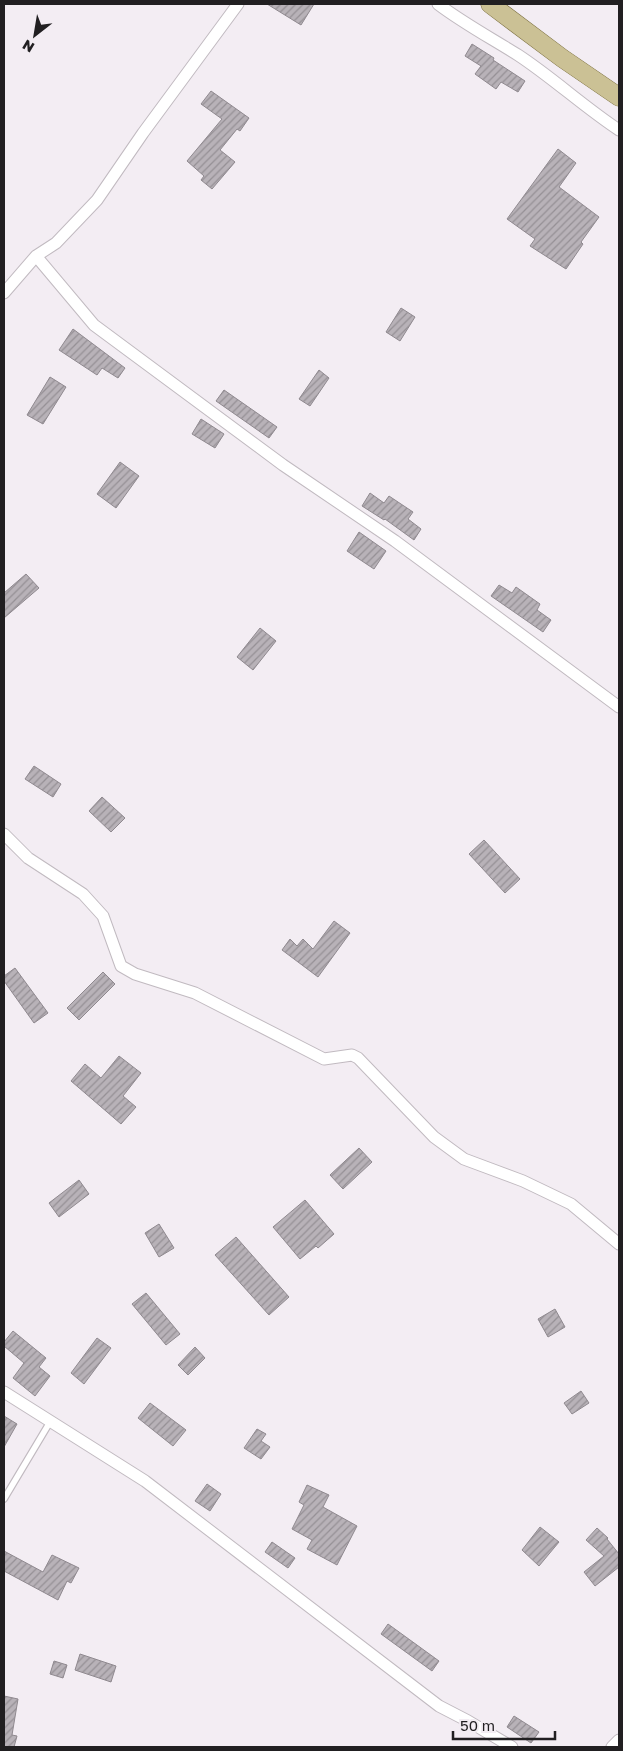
<svg xmlns="http://www.w3.org/2000/svg" width="623" height="1751" viewBox="0 0 623 1751" font-family="'Golos Text',sans-serif">
	<style>
		.building { fill: url(#building-hatch); stroke: #8f898f }
		.lines { fill: none; stroke-linecap: round; stroke-linejoin: round }
		.lane-casing { stroke: #c1bac0; stroke-width: 8 }
		.street-casing { stroke: #c1bac0; stroke-width: 13 }
		.primary-casing { stroke: #796d3e; stroke-width: 19 }
		.lane { stroke: #fff; stroke-width: 5.5 }
		.street { stroke: #fff; stroke-width: 11 }
		.primary { stroke: #cbc195; stroke-width: 18 }
	</style>
	<defs>
		<pattern id="building-hatch" width="6" height="6" patternUnits="userSpaceOnUse" patternTransform="scale(1.25)"><rect width="6" height="6" fill="#b8b2b8"/><path d="M-1 1l2-2M0 6l6-6M5 7l2-2" fill="none" stroke="#959095"/></pattern>
	</defs>
	<rect width="100%" height="100%" fill="#f3edf3"/>
	<path class="building" d="M267 4H314L301 25Z
		M472 44 494 58 493 60 525 81 518 92 501 82 496 89 475 74 481 66 465 56Z
		M211 91 249 118 240 131 237 129 220 150 235 162 212 189 201 180 204 176 187 161 222 119 201 104Z
		M558 149 576 163 559 187 599 217 581 242 583 244 566 269 530 246 535 239 507 219Z
		M401 308 415 317 400 341 386 332Z
		M73 329 125 368 118 378 102 368 97 375 59 350Z
		M319 370 329 378 310 406 299 399Z
		M50 377 66 387 43 424 27 415Z
		M224 390 277 427 269 438 216 401Z
		M201 419 224 434 215 448 192 434Z
		M120 462 139 476 116 508 97 494Z
		M370 493 384 503 389 496 413 512 408 519 421 529 414 540 385 519 384 520 362 506Z
		M359 532 386 551 374 569 347 551Z
		M26 574 39 588 4 618V593Z
		M499 585 512 593 516 587 540 604 537 610 551 620 543 632 491 596Z
		M260 628 276 641 253 670 237 657Z
		M34 766 61 784 53 797 25 779Z
		M102 797 125 818 111 832 89 811Z
		M484 840 520 879 505 893 469 854Z
		M334 921 350 933 318 977 282 950 290 939 297 946 303 939 313 949Z
		M15 968 48 1013 34 1023 4 981V976Z
		M103 972 115 984 79 1020 67 1008Z
		M119 1056 141 1073 123 1096 136 1107 121 1124 71 1081 85 1064 101 1078Z
		M359 1148 372 1162 343 1189 330 1175Z
		M79 1180 89 1194 59 1217 49 1203Z
		M305 1200 334 1234 318 1248 316 1246 300 1259 273 1227Z
		M159 1224 174 1248 159 1257 145 1233Z
		M236 1237 289 1297 269 1315 215 1255Z
		M146 1293 180 1334 166 1345 132 1304Z
		M555 1309 565 1327 548 1337 538 1319Z
		M13 1331 46 1358 39 1367 50 1376 35 1396 13 1378 24 1363 4 1346V1342Z
		M97 1338 111 1348 84 1384 71 1373Z
		M195 1347 205 1358 188 1375 178 1365Z
		M581 1391 589 1403 572 1414 564 1403Z
		M150 1403 186 1430 173 1446 138 1418Z
		M4 1416 17 1424 4 1447Z
		M257 1429 266 1434 261 1441 270 1447 261 1459 244 1448Z
		M207 1484 221 1494 210 1511 195 1501Z
		M307 1485 329 1495 323 1507 357 1526 337 1565 307 1549 312 1540 292 1529 304 1505 299 1502Z
		M540 1527 559 1542 539 1566 522 1550Z
		M597 1528 608 1538 607 1539 619 1554V1567L595 1586 584 1572 604 1556 586 1540Z
		M272 1542 295 1558 288 1568 265 1552Z
		M4 1551 43 1572 52 1555 79 1568 71 1583 67 1581 58 1600 4 1571Z
		M388 1624 439 1661 432 1671 381 1634Z
		M80 1654 116 1666 111 1682 75 1670Z
		M54 1661 67 1665 63 1678 50 1674Z
		M4 1696 18 1699 12 1735 17 1736 14 1747H4Z
		M514 1716 539 1732 531 1743 507 1727Z"/>
	<g class="lines">
		<g class="lane-casing">
			<path id="lane" d="M4 1499 50 1422"/>
		</g>
		<g class="street-casing">
			<path id="street" d="M438 4C463 23 491 38 518 55 553 78 584 107 619 130
				M36 256 94 325 283 465 395 541 619 707
				M4 293 36 256 56 243 97 200 143 133 238 4
				M4 834 28 858 83 894 103 916 121 966 135 974 195 993 324 1059 352 1055 358 1058 434 1137 464 1159 523 1181 571 1204 619 1244
				M4 1392 145 1481 439 1706 468 1721 512 1747
				M612 1747 619 1740"/>
		</g>
		<g class="primary-casing">
			<path id="primary" d="M490 4 562 58 619 97"/>
		</g>
		<use href="#lane" class="lane"/>
		<use href="#street" class="street"/>
		<use href="#primary" class="primary"/>
	</g>
	<rect width="623" height="1751" fill="none" stroke="#211f21" stroke-width="10"/>
	<g transform="translate(35 35) rotate(211)" stroke="#f3edf3" stroke-width="4" paint-order="stroke">
	<path d="M0-4L9 19L0 12L-9 19Z" fill="#211f21"/>
	<text y="-8" font-size="14" font-weight="bold" text-anchor="middle" fill="#211f21">N</text>
	</g>
	<path d="M453 1731v8h102v-8" fill="none" stroke="#211f21" stroke-width="2.5"/>
	<text x="460" y="1731" font-size="15" fill="#211f21" stroke="#f3edf3" stroke-width="4" paint-order="stroke">50 m</text>
</svg>
